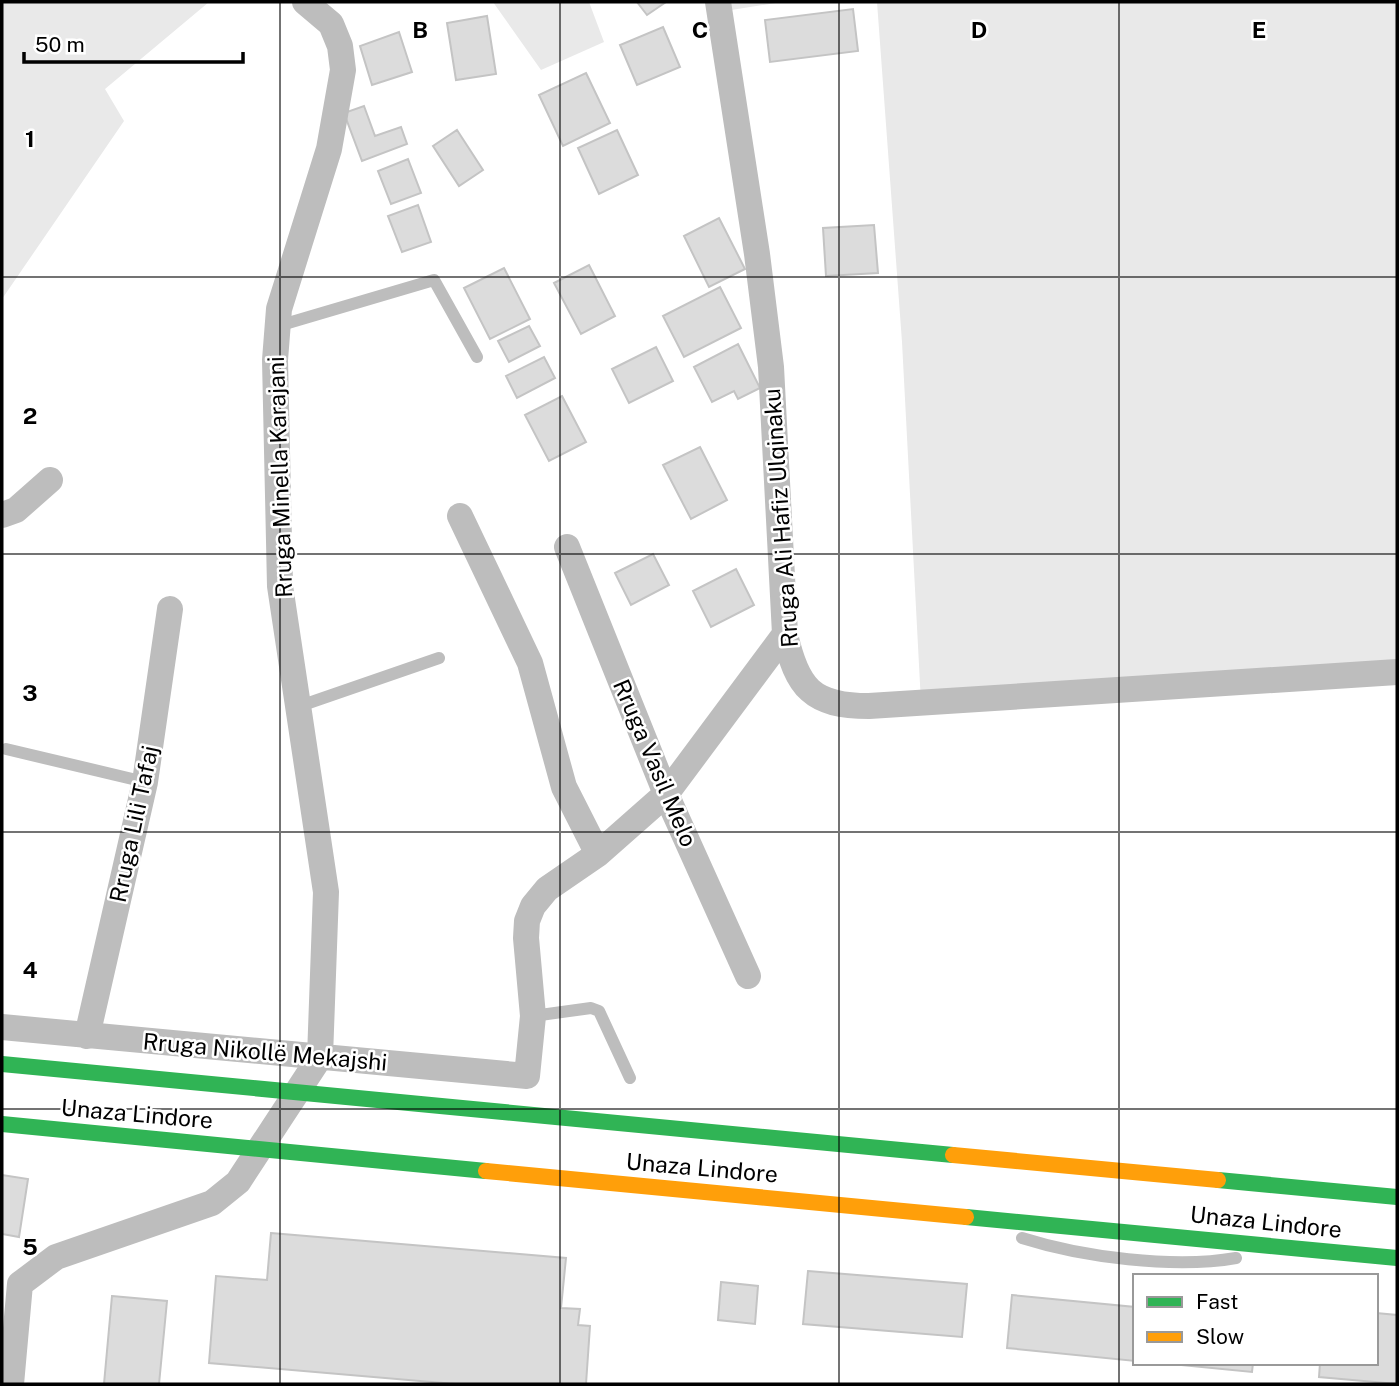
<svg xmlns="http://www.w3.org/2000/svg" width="1399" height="1386" viewBox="0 0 1399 1386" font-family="'Public Sans',sans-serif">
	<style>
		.green { fill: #e9e9e9 }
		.building { fill: #dcdcdc; stroke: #c4c4c4; stroke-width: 2 }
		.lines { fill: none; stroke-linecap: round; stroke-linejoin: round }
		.lane { stroke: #bdbdbd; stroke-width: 12 }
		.street { stroke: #bdbdbd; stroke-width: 26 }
		.fast { stroke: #30b455; stroke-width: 16 }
		.slow { stroke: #ff9f0a; stroke-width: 16 }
		.grid { fill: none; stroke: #000; stroke-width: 2; stroke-opacity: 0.55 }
		.labels { text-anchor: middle; stroke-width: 5; stroke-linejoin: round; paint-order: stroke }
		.street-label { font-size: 23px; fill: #000; stroke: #fff }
		.grid-label { font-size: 23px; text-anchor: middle; font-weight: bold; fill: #000; stroke: #fff; stroke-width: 5; stroke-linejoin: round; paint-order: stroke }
	</style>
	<rect width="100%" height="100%" fill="#fff"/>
	<path class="green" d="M2 2H209L105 89 124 121 2 299Z
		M493 2H589L604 42 541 70Z
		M718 2H782L719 12Z
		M877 2H1397V672L921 703 902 342Z"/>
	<path class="building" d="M637 2H666L647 15Z
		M853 9 858 51 770 62 765 20Z
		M487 16 496 74 456 80 447 23Z
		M663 27 680 67 637 85 620 45Z
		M399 32 412 72 372 85 360 46Z
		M586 73 610 123 563 146 539 95Z
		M364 106 375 136 401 127 407 144 362 161 344 113Z
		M457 130 483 170 459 186 433 146Z
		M617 130 638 175 599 194 578 148Z
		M408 159 421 193 391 204 378 171Z
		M418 205 431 242 402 252 388 216Z
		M719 218 745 269 709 287 684 236Z
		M874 225 878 273 826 276 823 228Z
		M589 265 615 316 581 334 554 283Z
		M504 268 530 319 490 339 464 288Z
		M720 287 741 328 684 357 663 316Z
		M529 326 540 346 509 362 498 341Z
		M738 344 760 388 738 399 734 391 712 402 694 367Z
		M656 347 673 381 629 403 612 369Z
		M544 357 555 378 517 398 506 376Z
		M562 396 586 442 549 461 525 415Z
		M700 447 727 500 691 519 663 465Z
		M653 554 669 585 631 605 615 573Z
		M736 569 754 605 711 627 693 591Z
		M2 1175 28 1179 19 1237 2 1234Z
		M271 1233 566 1258 561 1308 580 1309 578 1325 590 1326 586 1384H455L209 1363 216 1276 267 1280Z
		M808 1271 967 1284 962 1337 803 1324Z
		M721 1282 758 1286 755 1324 718 1320Z
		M1012 1295 1135 1307V1361L1007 1348Z
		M112 1296 167 1301 159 1384H104Z
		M1376 1313 1397 1315V1384L1319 1377 1320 1363H1376Z
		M1161 1363H1253L1252 1372Z"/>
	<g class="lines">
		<path class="lane" d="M278 326 434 280 477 357
			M300 706 439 658
			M6 749 145 782
			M533 1016 591 1008 599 1011 630 1078
			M1022 1238C1082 1257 1174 1269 1236 1258"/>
		<path class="street" d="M718 2 757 254 771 367 785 634C797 688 812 706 869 706L1397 672
			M2 515 16 510 50 480
			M460 516 530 663 564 787 598 854
			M567 547 666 794 748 976
			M2 1027 527 1076 533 1016 526 938 527 921 533 906 547 889 598 854 666 794 785 634
			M87 1036 145 782 170 609
			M20 1284 56 1257 212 1203 238 1182 320 1057 326 892 280 586 275 360 279 309 329 149 343 70 340 46 331 24 305 2
			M11 1384 20 1284"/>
		<path class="fast" d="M2 1064 953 1155
			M2 1124 486 1171
			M1218 1180 1397 1197
			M966 1217 1397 1258"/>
		<path class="slow" d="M953 1155 1218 1180
			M486 1171 966 1217"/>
	</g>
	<path class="grid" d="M280 2V1384M560 2V1384M839 2V1384M1119 2V1384M2 277H1397M2 554H1397M2 832H1397M2 1109H1397"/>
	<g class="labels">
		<g class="street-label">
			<text transform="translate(280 477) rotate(-92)" y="8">Rruga Minella Karajani</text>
			<text transform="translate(781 518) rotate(-94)" y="8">Rruga Ali Hafiz Ulqinaku</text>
			<text transform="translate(655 763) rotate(67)" y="8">Rruga Vasil Melo</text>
			<text transform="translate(134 824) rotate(-78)" y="8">Rruga Lili Tafaj</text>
			<text transform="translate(265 1052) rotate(5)" y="8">Rruga Nikollë Mekajshi</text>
			<text transform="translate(137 1114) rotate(5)" y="8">Unaza Lindore</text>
			<text transform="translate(702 1168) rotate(5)" y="8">Unaza Lindore</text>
			<text transform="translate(1266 1222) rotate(6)" y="8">Unaza Lindore</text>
		</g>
	</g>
	<g class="grid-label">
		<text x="420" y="38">B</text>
		<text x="700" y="38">C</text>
		<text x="979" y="38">D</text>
		<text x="1259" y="38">E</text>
		<text x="30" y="147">1</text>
		<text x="30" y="424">2</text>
		<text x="30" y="701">3</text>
		<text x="30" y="978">4</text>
		<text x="30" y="1255">5</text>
	</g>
	<rect width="1399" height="1386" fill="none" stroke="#000000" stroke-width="7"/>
	<rect x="1133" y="1274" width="245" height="91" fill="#ffffff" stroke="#999999" stroke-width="2"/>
	<rect x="1147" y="1297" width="35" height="10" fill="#30b455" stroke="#999999" stroke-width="2"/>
	<text x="1196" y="1309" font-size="21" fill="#000000">Fast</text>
	<rect x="1147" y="1332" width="35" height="10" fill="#ff9f0a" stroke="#999999" stroke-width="2"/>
	<text x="1196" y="1344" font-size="21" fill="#000000">Slow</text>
	<path d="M24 52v10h219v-10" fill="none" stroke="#000000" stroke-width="3.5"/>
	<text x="35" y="52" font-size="21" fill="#000000" stroke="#ffffff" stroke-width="5" paint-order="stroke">50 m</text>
</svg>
